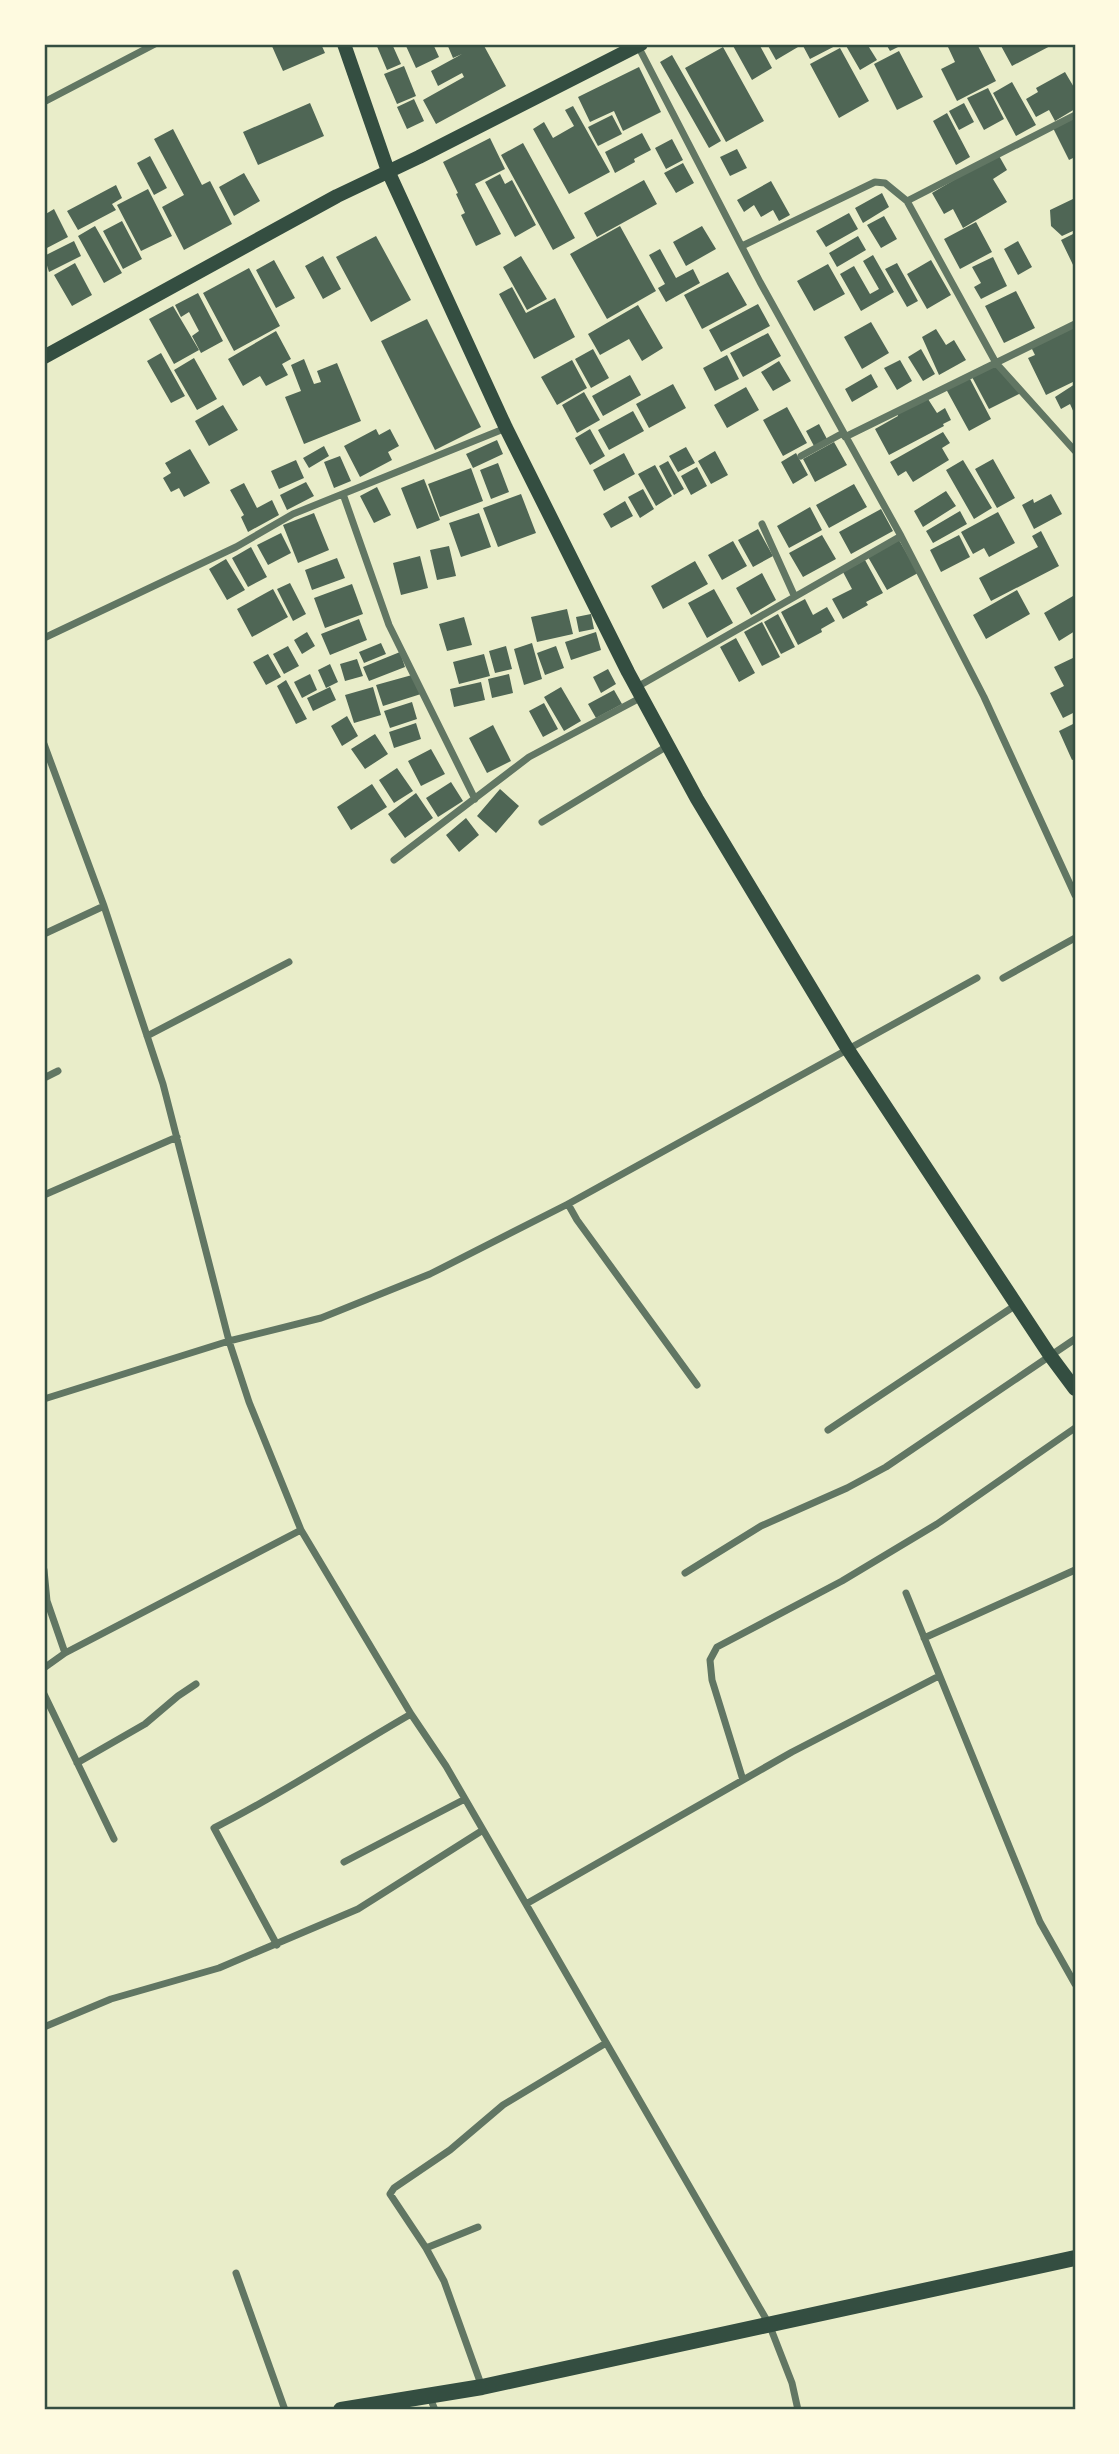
<svg xmlns="http://www.w3.org/2000/svg" width="1119" height="2454" viewBox="0 0 1119 2454" font-family="'Sofia Sans Condensed',sans-serif">
	<style>
		.building { fill: #4f6655 }
		.lines { fill: none; stroke-linecap: round; stroke-linejoin: round }
		.minor { stroke: #617663; stroke-width: 7 }
		.secondary { stroke: #344e41; stroke-width: 14 }
		.primary { stroke: #344e41; stroke-width: 16 }
		.neatline { fill: none; stroke: #344e41; stroke-width: 2.5 }
	</style>
	<rect width="100%" height="100%" fill="#e9edc9"/>
	<path class="building" d="M271 44H321L325 53 283 71Z
		M376 44H392L401 64 387 70Z
		M411 44H433L439 57 416 68 406 46Z
		M447 44H476L477 46 483 44 506 86 436 124 423 100 464 77 462 73 438 86 431 71 462 54 453 58Z
		M732 44H759L772 68 752 80Z
		M767 44H796L798 47 776 60Z
		M802 44H839L810 59Z
		M845 44H867L877 60 860 70Z
		M886 44H904L890 51Z
		M954 44H977L996 81 957 101 941 69 955 62 948 47Z
		M1000 44H1054L1012 66Z
		M723 47 764 121 726 142 685 68Z
		M840 48 869 101 839 118 810 64Z
		M899 51 923 97 897 110 874 64Z
		M672 55 721 141 709 148 660 62Z
		M404 66 416 96 397 104 384 74Z
		M639 67 661 112 623 131 614 111 590 122 578 97Z
		M1065 72 1075 89V109L1055 121 1049 110 1036 117 1026 99 1038 92 1036 88Z
		M1012 82 1036 125 1016 136 993 93Z
		M988 88 1004 119 984 130 967 98Z
		M414 99 424 121 407 129 397 107Z
		M310 103 324 136 258 165 243 132Z
		M964 103 974 122 959 130 949 111Z
		M573 106 610 172 569 194 533 129 544 122 553 138 574 126 565 110Z
		M947 113 970 157 956 165 933 121Z
		M612 115 622 134 598 146 588 127Z
		M1075 117V157L1069 160 1053 128Z
		M173 129 202 185 210 181 232 224 184 250 162 207 184 195 154 139Z
		M642 133 651 150 634 159 635 162 615 173 605 152Z
		M490 138 505 169 475 184 501 234 476 246 461 215 465 213 456 194 458 193 443 162Z
		M672 139 683 160 666 169 655 148Z
		M523 143 575 238 553 250 501 155Z
		M737 149 747 168 730 176 720 157Z
		M998 154 1007 170 993 179 1007 202 963 228 953 209 944 214 932 193Z
		M150 156 167 188 154 195 137 163Z
		M683 163 694 183 676 193 664 173Z
		M244 173 260 201 234 216 219 187Z
		M500 174 505 184 512 180 536 225 515 237 485 182Z
		M644 180 657 204 597 237 584 213Z
		M771 181 790 215 779 221 773 210 761 217 754 205 744 212 737 200Z
		M116 185 122 198 112 204 116 210 78 230 67 211Z
		M148 189 172 236 141 251 117 205Z
		M882 193 889 207 863 223 855 208Z
		M1075 198V230L1062 236 1051 226 1050 210Z
		M54 209 68 237 45 249 44 215Z
		M849 213 858 229 826 247 816 231Z
		M884 216 897 239 881 248 867 225Z
		M122 221 142 259 123 269 103 231Z
		M976 222 992 252 960 269 944 239Z
		M95 226 122 273 104 283 78 236Z
		M620 226 656 291 607 319 570 254Z
		M702 226 716 249 686 266 673 242Z
		M1075 233V269L1061 240Z
		M376 236 411 300 371 322 336 257Z
		M858 236 866 250 837 267 829 253Z
		M74 241 81 256 49 272 44 256Z
		M1018 241 1032 267 1018 275 1004 249Z
		M660 249 676 278 693 269 700 283 666 302 658 288 665 284 649 255Z
		M873 255 894 292 861 311 840 274 854 266 870 294 879 289 863 261Z
		M323 256 341 289 323 299 305 266Z
		M521 256 547 299 527 310 503 267Z
		M993 257 1007 286 981 299 974 287 981 283 972 267Z
		M274 260 295 298 276 308 256 270Z
		M931 260 951 295 927 309 907 274Z
		M75 263 92 295 72 306 54 275Z
		M897 263 918 301 907 307 885 269Z
		M828 264 845 294 814 311 797 281Z
		M249 268 280 326 234 351 203 293Z
		M728 272 747 305 702 329 684 295Z
		M512 287 526 313 555 298 575 337 534 359 499 294Z
		M1016 291 1035 328 1004 343 985 306Z
		M198 293 223 341 201 353 192 336 199 331 189 312 181 317 175 305Z
		M758 304 770 326 721 352 709 330Z
		M638 305 663 348 642 361 629 339 600 355 588 334Z
		M173 306 199 350 174 364 149 319Z
		M427 319 481 427 435 450 381 341Z
		M871 322 889 353 862 369 844 337Z
		M1075 325V381L1046 395 1028 358 1035 355 1031 347Z
		M936 329 946 345 954 340 966 360 939 375 922 337Z
		M276 331 291 359 282 364 288 375 266 386 260 376 243 386 228 359Z
		M768 333 781 356 743 377 730 353Z
		M593 349 609 378 591 388 575 359Z
		M921 349 935 374 923 381 908 357Z
		M161 353 185 396 171 403 147 361Z
		M727 355 739 379 715 391 703 368Z
		M194 358 217 399 197 410 174 370Z
		M304 359 314 384 321 382 317 371 337 363 361 421 304 444 285 397 301 391 291 365Z
		M572 360 587 388 557 405 541 377Z
		M900 360 912 381 897 390 884 368Z
		M779 361 791 381 773 391 761 372Z
		M997 364 1021 393 989 409 972 377Z
		M871 374 878 387 852 402 845 389Z
		M630 375 641 395 603 416 592 396Z
		M969 377 991 419 969 431 946 389Z
		M673 384 686 408 649 428 636 404Z
		M1075 384V415L1070 404 1061 409 1055 397Z
		M746 387 759 410 727 428 714 405Z
		M584 392 600 420 577 433 562 405Z
		M928 399 937 413 945 408 951 420 943 424 944 426 889 455 875 429 898 416 897 413Z
		M223 405 238 430 209 446 195 421Z
		M787 407 807 443 783 456 763 420Z
		M633 411 644 431 609 450 598 430Z
		M819 424 827 439 814 446 806 431Z
		M376 429 379 435 390 429 399 446 388 452 392 460 360 477 344 446Z
		M590 429 605 456 590 465 575 438Z
		M943 432 950 443 942 448 949 460 913 482 906 471 898 476 890 462Z
		M497 440 503 454 473 468 466 454Z
		M834 442 847 465 815 482 803 459Z
		M324 446 329 456 309 468 303 458Z
		M686 447 695 463 678 472 669 456Z
		M190 449 210 483 184 497 179 488 171 492 163 478 171 473 165 463Z
		M715 451 728 475 711 484 698 461Z
		M624 453 635 474 604 491 593 470Z
		M796 453 808 475 793 484 781 462Z
		M340 456 351 481 334 488 324 462Z
		M993 459 1015 498 997 508 975 469Z
		M296 460 304 478 279 489 271 471Z
		M963 460 992 508 974 519 946 470Z
		M668 461 684 489 674 495 659 466Z
		M498 463 509 492 491 499 480 470Z
		M655 465 672 496 656 506 638 474Z
		M697 467 707 486 691 495 681 476Z
		M471 468 483 501 440 517 428 484Z
		M424 479 440 520 417 529 401 488Z
		M306 482 314 496 287 510 280 495Z
		M244 483 257 508 272 500 279 515 248 532 241 517 244 515 230 490Z
		M854 484 867 507 829 528 816 505Z
		M377 487 391 515 374 523 360 496Z
		M643 489 654 509 640 518 628 497Z
		M946 491 956 506 923 527 914 511Z
		M521 494 536 533 498 547 483 508Z
		M1051 494 1062 514 1034 529 1022 505 1033 499 1034 503Z
		M625 501 633 516 611 528 603 514Z
		M810 507 822 530 789 548 777 526Z
		M881 509 893 531 851 554 839 532Z
		M960 511 967 524 933 543 926 531Z
		M998 512 1015 543 989 557 984 548 973 554 961 532Z
		M314 513 329 550 298 563 283 525Z
		M479 513 491 547 461 557 449 523Z
		M758 529 773 556 753 567 738 540Z
		M1041 531 1059 566 991 601 979 578 1038 547 1032 536Z
		M281 533 291 553 268 565 257 545Z
		M822 535 836 559 803 577 789 553Z
		M959 535 970 557 941 572 930 550Z
		M899 540 918 573 887 590 868 557Z
		M733 541 747 566 722 580 708 555Z
		M449 546 456 576 437 580 430 550Z
		M251 547 267 577 248 587 232 558Z
		M420 556 428 588 401 595 393 563Z
		M337 558 345 578 312 590 305 570Z
		M226 559 245 590 227 600 209 569Z
		M865 560 883 593 866 602 868 605 843 619 832 599 852 589 843 572Z
		M695 561 708 584 663 609 651 586Z
		M762 573 776 600 751 615 736 588Z
		M290 583 306 614 293 621 277 589Z
		M352 584 363 614 325 628 314 598Z
		M273 589 288 617 252 637 237 609Z
		M714 589 733 623 707 638 688 603Z
		M1017 590 1030 614 986 639 973 615Z
		M1073 596 1075 600V631L1059 641 1044 613Z
		M805 599 813 615 827 607 835 621 821 629 822 632 798 645 781 612Z
		M567 609 573 634 537 642 531 617Z
		M591 614 594 629 579 632 576 617Z
		M778 614 795 647 781 654 764 622Z
		M464 617 472 645 447 651 439 624Z
		M359 619 367 640 330 655 321 634Z
		M762 622 780 657 762 666 744 632Z
		M307 632 315 646 302 654 294 640Z
		M596 632 601 650 571 660 565 642Z
		M736 638 755 673 739 682 720 647Z
		M381 643 386 654 364 663 359 652Z
		M532 643 542 679 524 685 514 649Z
		M288 646 299 666 284 674 273 654Z
		M506 646 512 669 495 673 489 651Z
		M556 646 564 668 545 675 537 653Z
		M400 652 405 667 369 681 363 667Z
		M268 654 281 677 266 685 253 662Z
		M484 654 490 676 459 684 453 662Z
		M1075 657V712L1063 718 1050 693 1064 686 1054 667Z
		M357 659 363 676 345 681 340 664Z
		M330 664 338 682 326 688 318 670Z
		M608 669 616 684 601 693 593 677Z
		M310 674 317 690 302 698 294 682Z
		M509 674 513 693 492 698 488 679Z
		M412 675 421 694 383 706 376 685Z
		M286 680 307 719 296 724 277 686Z
		M481 682 485 700 454 707 450 689Z
		M330 687 336 700 313 711 307 698Z
		M373 687 381 715 354 723 345 695Z
		M561 687 581 721 564 731 544 697Z
		M614 690 622 704 596 718 588 704Z
		M412 702 417 719 390 728 384 711Z
		M544 703 558 729 543 737 529 711Z
		M347 716 358 736 342 746 331 726Z
		M416 723 421 739 394 748 389 732Z
		M1075 723V759L1072 760 1059 731Z
		M493 725 511 761 487 773 469 738Z
		M375 734 388 754 365 769 351 749Z
		M431 749 445 774 421 786 408 761Z
		M397 768 413 791 394 803 379 780Z
		M451 782 463 801 438 817 426 798Z
		M372 784 387 807 351 830 337 807Z
		M500 789 519 806 496 833 477 816Z
		M416 793 433 818 405 838 388 814Z
		M466 818 479 835 459 852 446 835Z"/>
	<g class="lines">
		<path class="minor" d="M638 46 760 282 901 536 984 697 1075 895
			M44 102 155 44
			M907 201 1075 115
			M742 246 875 182 885 183 907 201 996 363 1075 451
			M845 437 1075 324
			M801 456 843 433
			M343 494 389 625 475 799
			M762 524 794 595
			M44 638 236 547 293 514 506 428
			M637 687 901 536
			M44 744 104 906 163 1084 229 1341 249 1402 301 1530 411 1714 446 1766 769 2324 792 2383 798 2410
			M542 822 669 745
			M394 860 529 757 642 697
			M44 934 104 906
			M1003 978 1075 938
			M147 1036 289 962
			M44 1078 58 1071
			M44 1195 177 1137
			M568 1204 577 1220 697 1385
			M44 1399 229 1341 321 1318 430 1274 568 1204 977 978
			M828 1430 1016 1305
			M44 1570 47 1601 65 1653
			M685 1573 761 1526 847 1488 886 1467 1075 1339
			M906 1593 1040 1922 1075 1984
			M924 1638 1075 1570
			M44 1668 65 1653 301 1530
			M44 1694 114 1839
			M77 1763 145 1724 178 1696 196 1684
			M743 1780 712 1680 710 1660 717 1647 842 1581 937 1524 1075 1428
			M344 1862 465 1799
			M526 1904 792 1752 939 1676
			M277 1945 214 1828C282 1794 345 1752 411 1714
			M44 2027 111 1999 219 1968 358 1909 483 1830
			M478 2227 426 2248 444 2281 482 2387
			M426 2248 390 2194 394 2188 450 2150 503 2105 606 2043
			M236 2273 285 2410
			M429 2395 435 2410"/>
		<path class="secondary" d="M344 44 388 171 506 428 628 672 697 799 847 1048 1049 1354 1075 1389
			M44 357 337 196 419 157 641 44"/>
		<path class="primary" d="M341 2410 482 2387 1075 2258"/>
	</g>
	<rect width="1119" height="2454" fill="none" stroke="#fefae0" stroke-width="91"/>
	<rect x="46" y="46" width="1028" height="2362" class="neatline"/>
</svg>
